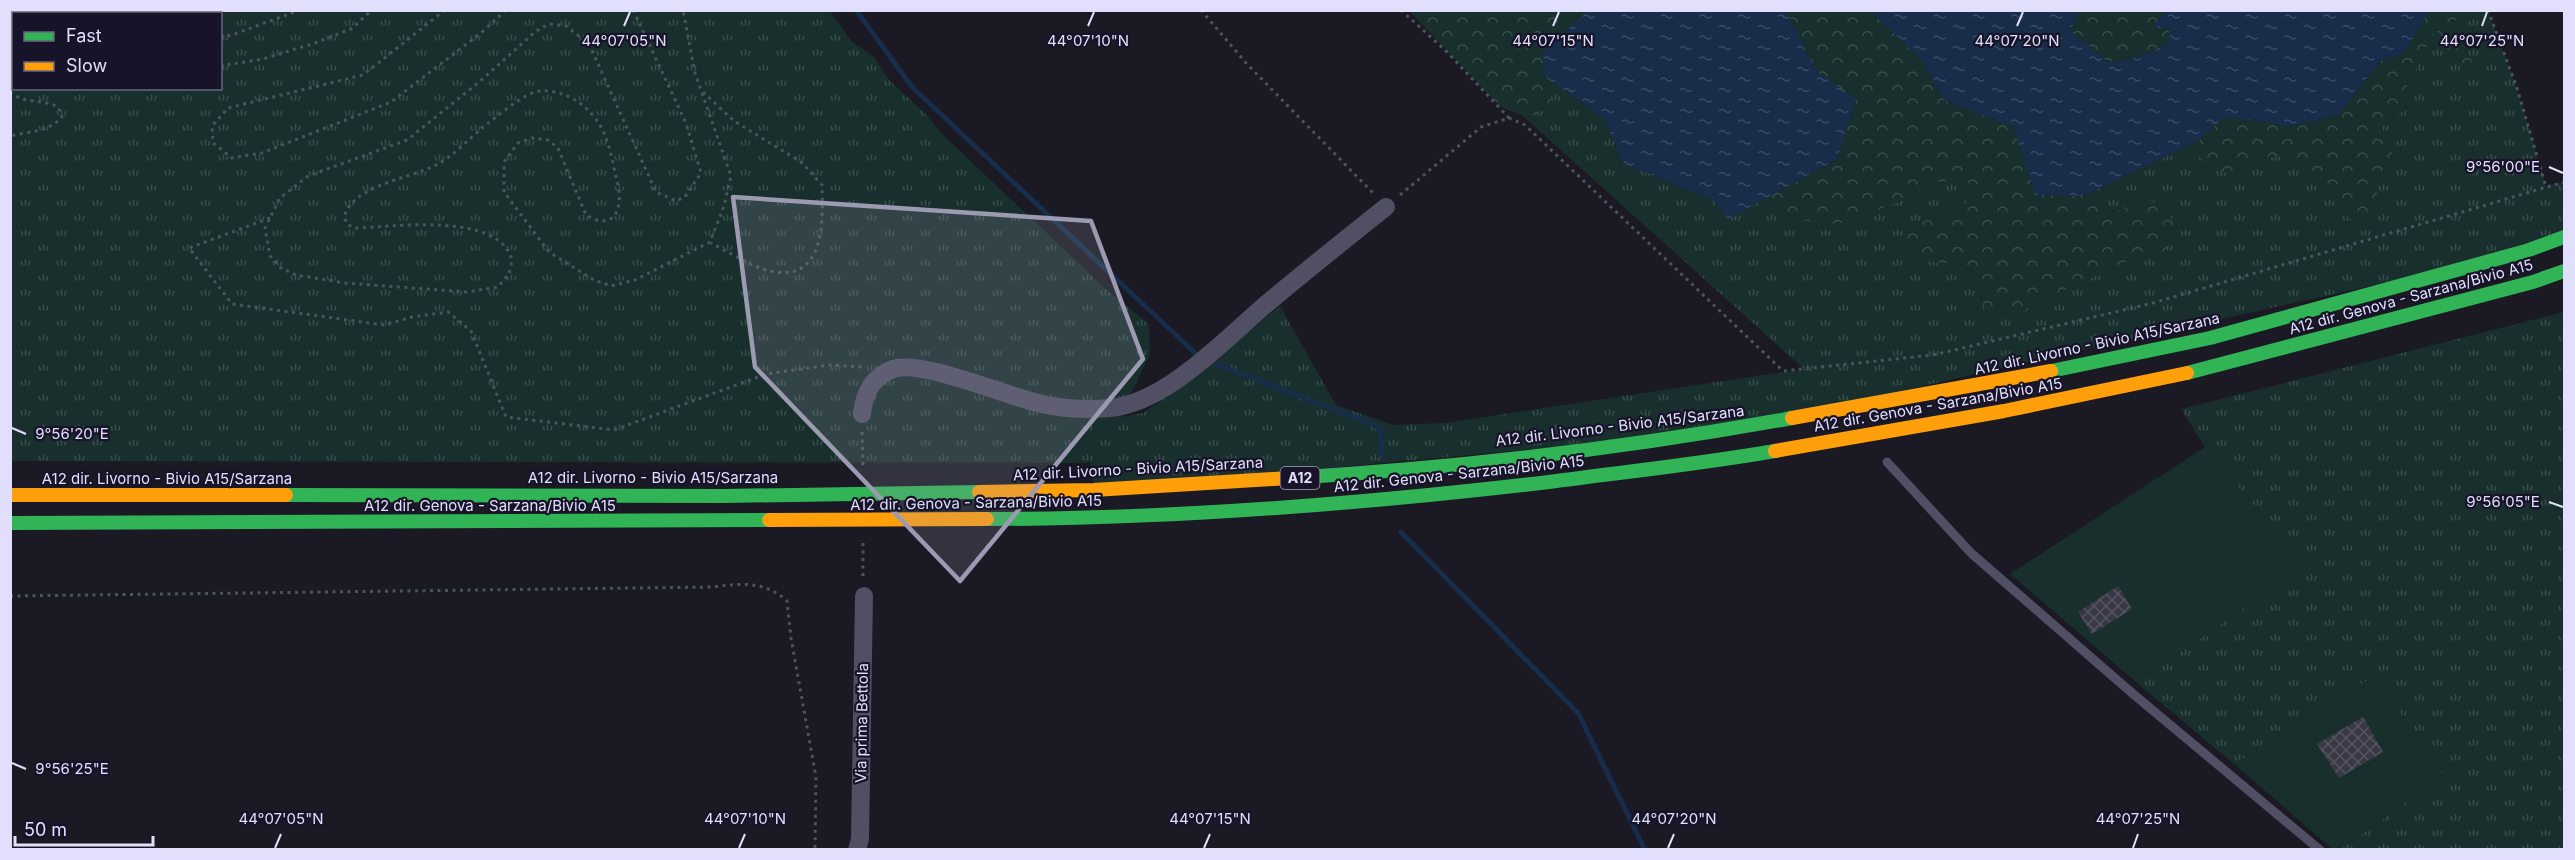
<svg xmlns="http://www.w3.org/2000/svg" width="2575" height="860" viewBox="0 0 2575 860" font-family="Inter,sans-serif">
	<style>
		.grass { fill: url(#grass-tufts); fill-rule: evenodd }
		.forest { fill: url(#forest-crowns) }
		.garden { fill: #182f2e }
		.water { fill: url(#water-ripples) }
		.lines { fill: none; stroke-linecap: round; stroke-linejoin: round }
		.stream { stroke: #182d4a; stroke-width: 5 }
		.building { fill: url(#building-cross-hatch) }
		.path { stroke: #4a5460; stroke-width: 3; stroke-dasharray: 3 4.5; stroke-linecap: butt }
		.lane { stroke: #504f63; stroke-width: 9 }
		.street { stroke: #504f63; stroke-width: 18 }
		.fast { stroke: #30b455; stroke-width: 14 }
		.slow { stroke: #ff9f0a; stroke-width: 14 }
		.marked { fill: #9b9ab0; fill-opacity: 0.2; stroke: #9b9ab0; stroke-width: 4.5; stroke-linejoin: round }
		.ticks { fill: none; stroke: #e1dffb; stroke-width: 2 }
		.labels { text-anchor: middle; stroke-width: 4.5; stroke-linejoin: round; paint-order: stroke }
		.shield { fill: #171429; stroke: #a4a2bc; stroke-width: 1.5 }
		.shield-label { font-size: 14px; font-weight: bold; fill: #e1dffb }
		.street-label { font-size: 15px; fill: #e1dffb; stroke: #171429 }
		.ticks-label { font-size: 15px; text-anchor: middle; fill: #e1dffb; stroke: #171429; stroke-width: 4.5; stroke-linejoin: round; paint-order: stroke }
	</style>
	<defs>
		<pattern id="grass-tufts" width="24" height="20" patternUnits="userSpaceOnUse" patternTransform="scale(1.5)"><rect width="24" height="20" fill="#182f2e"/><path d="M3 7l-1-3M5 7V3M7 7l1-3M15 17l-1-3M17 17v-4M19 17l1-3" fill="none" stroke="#394d4d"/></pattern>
		<pattern id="forest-crowns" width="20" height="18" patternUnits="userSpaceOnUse" patternTransform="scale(1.5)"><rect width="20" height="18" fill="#182f2e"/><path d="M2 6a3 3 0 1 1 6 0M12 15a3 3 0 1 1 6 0" fill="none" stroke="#394d4d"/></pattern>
		<pattern id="water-ripples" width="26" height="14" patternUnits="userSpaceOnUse" patternTransform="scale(1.5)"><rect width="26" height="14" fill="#182d4a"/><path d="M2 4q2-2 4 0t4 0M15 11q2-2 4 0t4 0" fill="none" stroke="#394b65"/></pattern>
		<pattern id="building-cross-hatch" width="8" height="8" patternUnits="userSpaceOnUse" patternTransform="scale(1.5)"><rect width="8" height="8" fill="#393845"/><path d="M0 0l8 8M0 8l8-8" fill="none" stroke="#555461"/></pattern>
	</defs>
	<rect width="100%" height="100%" fill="#1a1924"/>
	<path class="grass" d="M10 11H830L851 41 873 56 889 80 926 114 942 134 1108 291 1149 324 1150 354 1120 417 1143 413 1190 380 1280 306 1336 405 1393 425 1444 423 1804 369 1523 116 1536 115 1552 100 1544 76 1604 119 1624 164 1713 200 1728 219 1766 198 1799 220 1899 202 1931 182 1967 181 1972 192 1961 213 1913 223 1921 260 1971 267 1985 311 2012 315 2127 261 2163 254 2174 232 2171 219 2143 198C2113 212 2111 221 2084 196L2199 140 2196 155 2254 159 2292 155 2358 225 2377 213V177L2393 159 2382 138 2383 126 2404 110 2407 85 2436 29 2453 62 2476 70 2456 28V11H2488L2517 88 2546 186 2564 182V237L2526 251 1716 432 1094 490 1090 461 1087 463 11 461ZM14 14H220V88H14Z
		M2564 312V849H2340L2444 776 2374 677 2234 764 2136 682 2305 566 2205 447 2181 409Z"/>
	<path class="forest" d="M1409 11H1589L1543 52 1544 76 1552 100 1536 115 1523 116 1501 107Z
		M1786 11H1870L1919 57 1945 101 2014 127 2036 195 2084 196C2111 221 2113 212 2143 198 2158 203 2176 214 2174 232 2173 239 2166 248 2163 254L2127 261 2012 315 1985 311 1971 267 1921 260 1902 245 1913 223 1961 213 1972 192 1967 181 1931 182 1899 202 1837 224 1799 220 1766 198 1837 159 1856 100 1816 71Z
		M2080 11H2166L2155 25 2157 28H2170L2169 41C2152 53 2129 61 2108 62L2070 31Z
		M2425 11H2456V28L2476 70 2471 74 2453 62 2436 29 2407 85 2404 110 2383 126 2382 138 2391 147 2393 159 2377 177V213L2370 223 2358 225 2348 217 2292 155 2254 159 2239 181 2196 155 2199 140 2223 118 2264 121 2289 127 2339 115 2380 61 2403 54 2428 12Z"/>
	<path class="garden" d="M2205 447 2305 566 2136 682 2010 574Z
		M2374 676 2444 776 2340 849H2332L2234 764Z"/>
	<path class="water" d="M1589 10 1786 11 1816 71 1856 99 1837 159 1728 219 1713 200 1624 164 1604 119 1544 76 1543 52Z
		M2425 10 2429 12 2403 54 2380 61 2339 115 2288 127 2264 121 2223 118 2199 140 2084 196 2035 195 2014 127 1945 101 1919 57 1870 11H2080L2070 31 2108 62C2129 61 2152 54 2169 41L2170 28H2157L2154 25 2166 11Z"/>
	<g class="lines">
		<path class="stream" d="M856 10 912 87 1195 353
			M1213 363 1375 425 1381 430 1382 457
			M1401 532 1578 713 1645 850"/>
	</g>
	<path class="building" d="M2118 586 2132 609 2092 634 2078 612Z
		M2363 717 2383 752 2339 778 2317 744Z"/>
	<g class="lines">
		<path class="path" d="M445 10 363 75 228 108 212 126 213 143 232 158 262 153 391 102 481 33 506 10
			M633 10 686 123 701 173 685 197 676 201 656 192 589 44 566 26 549 24 536 31 478 83 407 140 308 176 280 198 265 228 270 256 281 268 296 275 345 283 467 292 498 287 509 274 512 261C501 211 393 227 355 228L348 225 344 217C353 185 409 179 436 165 452 157 468 140 482 128 495 118 524 93 539 91 566 89 590 106 602 129 610 144 613 165 617 181 624 206 616 233 586 215L558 148 548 140 532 138 518 143 504 162V192L549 252 594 280 611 286 635 280 710 242 724 206 731 176 695 73 683 10
			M1201 10 1246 63 1373 193
			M1401 10 1447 52 1509 118
			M2488 10 2517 88 2546 187
			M10 34H14
			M220 37 232 35 300 10
			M220 66 263 59 315 43 351 29 372 10
			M10 78 14 76
			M10 92C23 104 44 99 58 107L62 117C51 131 27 132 10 136
			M703 92 734 121 801 162 822 185C823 223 825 283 770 271 751 267 729 252 711 243
			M1400 195 1481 127 1509 118 1525 125 1783 371 1933 355 2153 303 2564 182
			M270 218 189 248 232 304 384 325 412 317 448 312 471 331 506 417 614 430 766 374 830 365 863 367
			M862 432 863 468
			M863 543V579
			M10 596 713 587C741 583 765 581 787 601L791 638 816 777 815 850"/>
		<path class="lane" d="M1887 462 1971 553 2132 693 2320 850"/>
		<path class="street" d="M862 414C864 393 872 377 893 369 919 359 1007 396 1038 403 1061 409 1086 410 1110 408 1167 403 1227 337 1270 301 1308 269 1347 238 1386 207
			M857 850 860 839 864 596"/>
		<path class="fast" d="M2051 371 2210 338 2526 251 2564 237
			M2187 373 2533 282 2564 271
			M1289 478C1457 468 1627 448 1792 418
			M286 495 724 496 979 492
			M987 519C1176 519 1362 504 1549 482 1624 472 1700 464 1775 451
			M10 523 769 520"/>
		<path class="slow" d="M1792 418 2051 371
			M1775 451 2004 411 2187 373
			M979 492 1094 490 1289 478
			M10 495H286
			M769 520 987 519"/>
	</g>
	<path class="marked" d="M733 197 1091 221 1143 359 960 581 755 367Z"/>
	<path class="ticks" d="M624 26 630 12M1088 26 1094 12M1553 26 1559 12M2017 26 2023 12M2482 26 2487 12M2549 167 2563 173M12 428 26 434M2549 502 2563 507M12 763 26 769M275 848 281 834M739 848 745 834M1204 848 1210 834M1668 848 1674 834M2133 848 2138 834"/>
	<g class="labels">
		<rect class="shield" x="1280.5" y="467" width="39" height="22" rx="4.5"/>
		<g class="shield-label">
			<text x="1300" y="483">A12</text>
		</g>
		<g class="street-label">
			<text transform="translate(2411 297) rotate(-15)" y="5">A12 dir. Genova - Sarzana/Bivio A15</text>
			<text transform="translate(2097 344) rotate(-12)" y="5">A12 dir. Livorno - Bivio A15/Sarzana</text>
			<text transform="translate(1938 405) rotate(-10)" y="5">A12 dir. Genova - Sarzana/Bivio A15</text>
			<text transform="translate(1620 426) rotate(-7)" y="5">A12 dir. Livorno - Bivio A15/Sarzana</text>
			<text transform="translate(1138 469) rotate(-3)" y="5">A12 dir. Livorno - Bivio A15/Sarzana</text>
			<text transform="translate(1459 474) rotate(-6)" y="5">A12 dir. Genova - Sarzana/Bivio A15</text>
			<text x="653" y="483">A12 dir. Livorno - Bivio A15/Sarzana</text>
			<text x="167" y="484">A12 dir. Livorno - Bivio A15/Sarzana</text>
			<text transform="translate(976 503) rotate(-1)" y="5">A12 dir. Genova - Sarzana/Bivio A15</text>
			<text x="490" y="511">A12 dir. Genova - Sarzana/Bivio A15</text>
			<text transform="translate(862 723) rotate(-89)" y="5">Via prima Bettola</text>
		</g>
	</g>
	<g class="ticks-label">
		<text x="624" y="46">44°07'05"N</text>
		<text x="1088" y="46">44°07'10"N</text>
		<text x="1553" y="46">44°07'15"N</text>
		<text x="2017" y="46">44°07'20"N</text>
		<text x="2482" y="46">44°07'25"N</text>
		<text x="2503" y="172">9°56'00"E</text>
		<text x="72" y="439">9°56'20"E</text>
		<text x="2503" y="507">9°56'05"E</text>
		<text x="72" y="774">9°56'25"E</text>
		<text x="281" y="824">44°07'05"N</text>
		<text x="745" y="824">44°07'10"N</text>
		<text x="1210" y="824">44°07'15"N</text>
		<text x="1674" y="824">44°07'20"N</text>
		<text x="2138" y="824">44°07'25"N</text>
	</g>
	<rect width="2575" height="860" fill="none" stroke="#e1dffb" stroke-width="24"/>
	<rect x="12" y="12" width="210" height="78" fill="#171429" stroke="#68657d" stroke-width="1.5"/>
	<rect x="24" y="32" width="30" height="9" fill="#30b455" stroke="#68657d" stroke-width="1.5"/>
	<text x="66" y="42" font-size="18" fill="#e1dffb">Fast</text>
	<rect x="24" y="62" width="30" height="9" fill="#ff9f0a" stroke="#68657d" stroke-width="1.5"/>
	<text x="66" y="72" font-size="18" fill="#e1dffb">Slow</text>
	<path d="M15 836v9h138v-9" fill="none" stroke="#e1dffb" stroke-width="3"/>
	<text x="24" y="836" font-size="18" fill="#e1dffb" stroke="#171429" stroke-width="4.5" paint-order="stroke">50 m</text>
</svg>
